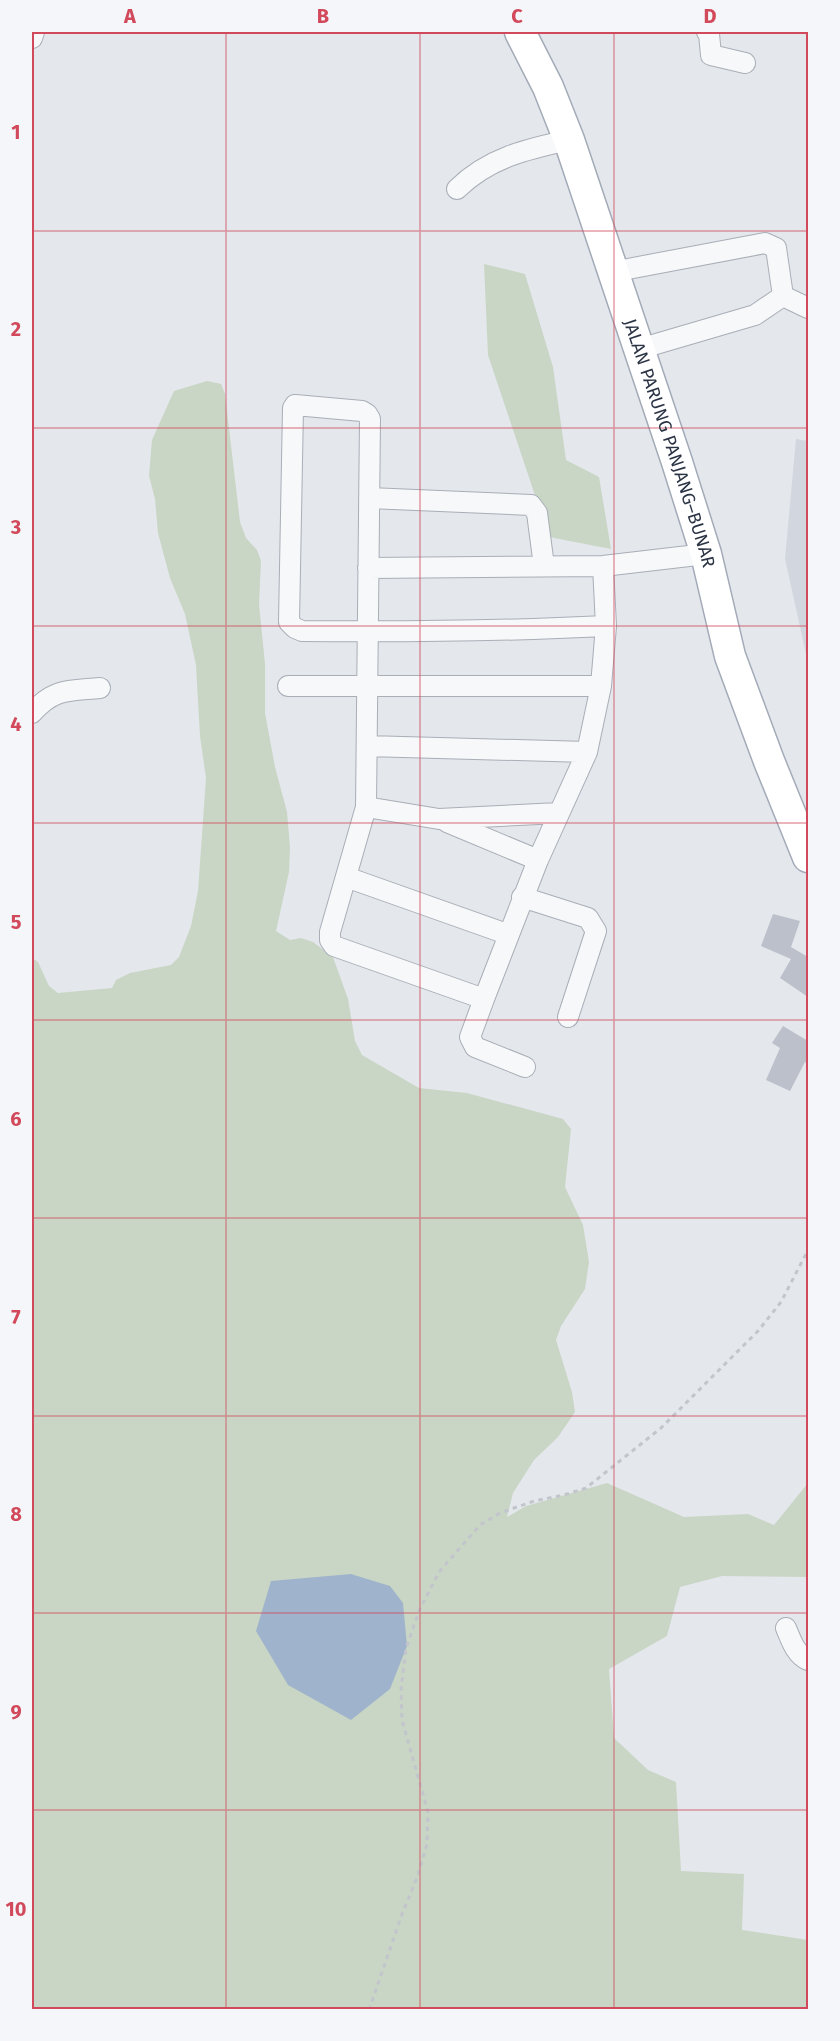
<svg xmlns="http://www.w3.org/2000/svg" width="840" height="2041" viewBox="0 0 840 2041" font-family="'Fira Sans',sans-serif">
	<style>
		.built { fill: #d2d6de }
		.green { fill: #c9d6c5 }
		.water { fill: #9fb4cc }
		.building { fill: #bbc0ca }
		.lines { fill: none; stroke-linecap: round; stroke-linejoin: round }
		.minor-casing { stroke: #a9aeb7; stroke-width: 22 }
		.primary-casing { stroke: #a3abb8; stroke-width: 33 }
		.path { stroke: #c2c5cb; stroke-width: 3; stroke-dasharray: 4.5 4.5; stroke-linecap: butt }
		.minor { stroke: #f7f8fa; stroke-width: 20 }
		.primary { stroke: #fff; stroke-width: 30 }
		.grid { fill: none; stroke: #d1495b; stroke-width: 1.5; stroke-opacity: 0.55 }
		.labels { text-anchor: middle; stroke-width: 4.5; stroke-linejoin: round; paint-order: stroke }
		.street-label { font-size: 18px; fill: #2b3445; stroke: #f4f6f9 }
		.neatline { fill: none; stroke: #d1495b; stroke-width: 2 }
		.grid-label { font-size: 20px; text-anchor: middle; font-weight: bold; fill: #d1495b }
	</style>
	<rect width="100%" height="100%" fill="#e4e7ec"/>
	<path class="built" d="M796 439 808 441V663L785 559Z"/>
	<path class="green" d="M484 264 525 274 553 367 566 460 599 477 611 549 549 537 488 355Z
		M207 381 221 384 225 394 240 522 246 538 257 550 261 561 259 604 265 664V713L275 767 287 812 290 848 289 872 276 931 290 940 301 938 313 942 333 957 348 999 355 1041 362 1055 419 1088 467 1093 563 1119 571 1129 565 1187 583 1225 589 1262 585 1289 561 1326 556 1340 572 1392 575 1412 558 1437 534 1460 513 1493 507 1517 526 1506 607 1483 684 1517 748 1514 774 1525 808 1483V1577L722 1576 680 1587 667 1636 609 1669 614 1738 648 1770 676 1782 681 1871 744 1874 742 1930 808 1940V2009H32V958L38 962 49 986 58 993 112 988 116 980 130 973 171 965 179 957 191 926 198 891 206 778 200 736 196 665 185 614 170 578 158 533 155 499 149 476 152 440 174 391Z"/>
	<path class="water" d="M351 1574 390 1586 403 1603 407 1646 390 1689 351 1720 288 1685 256 1631 271 1581Z"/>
	<path class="building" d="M773 914 800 921 791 947 808 957V997L780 978 791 959 761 946Z
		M783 1026 808 1041V1064L805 1062 790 1091 766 1080 780 1048 772 1043Z"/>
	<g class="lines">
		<g class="minor-casing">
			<path id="minor" d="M707 32 709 34 711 55 745 63
				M32 38 34 32
				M457 189C488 158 527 149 569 140
				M612 272 765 243 776 248 783 296
				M783 296 808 308
				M639 349 755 315 783 296
				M369 498 531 505 537 513 544 566
				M603 566 606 626 601 686 587 752 538 860 484 999 334 946 330 940V932L366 807 370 419 367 414 362 411 295 405 293 408 289 622 295 628 302 631C404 632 505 631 606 626
				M368 568 603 566 706 554
				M288 686H601
				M32 713C54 688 69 691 100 688
				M367 746 587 752
				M366 807 439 819 559 813
				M447 822 538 860
				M346 877 507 934
				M522 897 588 918 596 931 568 1017
				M484 999 470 1037 475 1047 525 1067
				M786 1628C791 1640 796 1655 808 1660"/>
		</g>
		<g class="primary-casing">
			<g id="primary">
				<path id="s1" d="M520 32 548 87 569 140 677 462 706 554 730 656 769 761 808 857"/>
			</g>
		</g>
		<path class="path" d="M369 2010 402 1914 417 1878 427 1844 428 1812 402 1720 401 1689 406 1649 419 1611 439 1572 480 1525 500 1513 534 1501 564 1495 586 1488 661 1428 758 1331 781 1302 808 1250"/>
		<use href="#minor" class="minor"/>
		<use href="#primary" class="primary"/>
	</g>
	<path class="grid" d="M226 32V2010M420 32V2010M614 32V2010M32 231H808M32 428H808M32 626H808M32 823H808M32 1020H808M32 1218H808M32 1416H808M32 1613H808M32 1810H808"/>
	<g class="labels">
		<g class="street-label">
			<text dy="6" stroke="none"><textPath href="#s1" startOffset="438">JALAN PARUNG PANJANG–BUNAR</textPath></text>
		</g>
	</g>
	<rect width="840" height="2041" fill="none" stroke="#f4f6f9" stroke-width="66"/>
	<rect x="33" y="33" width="774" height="1975" class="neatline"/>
	<g class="grid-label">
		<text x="130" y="23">A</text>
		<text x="323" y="23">B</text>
		<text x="517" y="23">C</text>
		<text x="710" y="23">D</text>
		<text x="16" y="139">1</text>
		<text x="16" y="336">2</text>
		<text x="16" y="534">3</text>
		<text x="16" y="731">4</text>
		<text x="16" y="929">5</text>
		<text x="16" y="1126">6</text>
		<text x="16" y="1324">7</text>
		<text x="16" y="1521">8</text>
		<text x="16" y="1719">9</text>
		<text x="16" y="1916">10</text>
	</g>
</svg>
